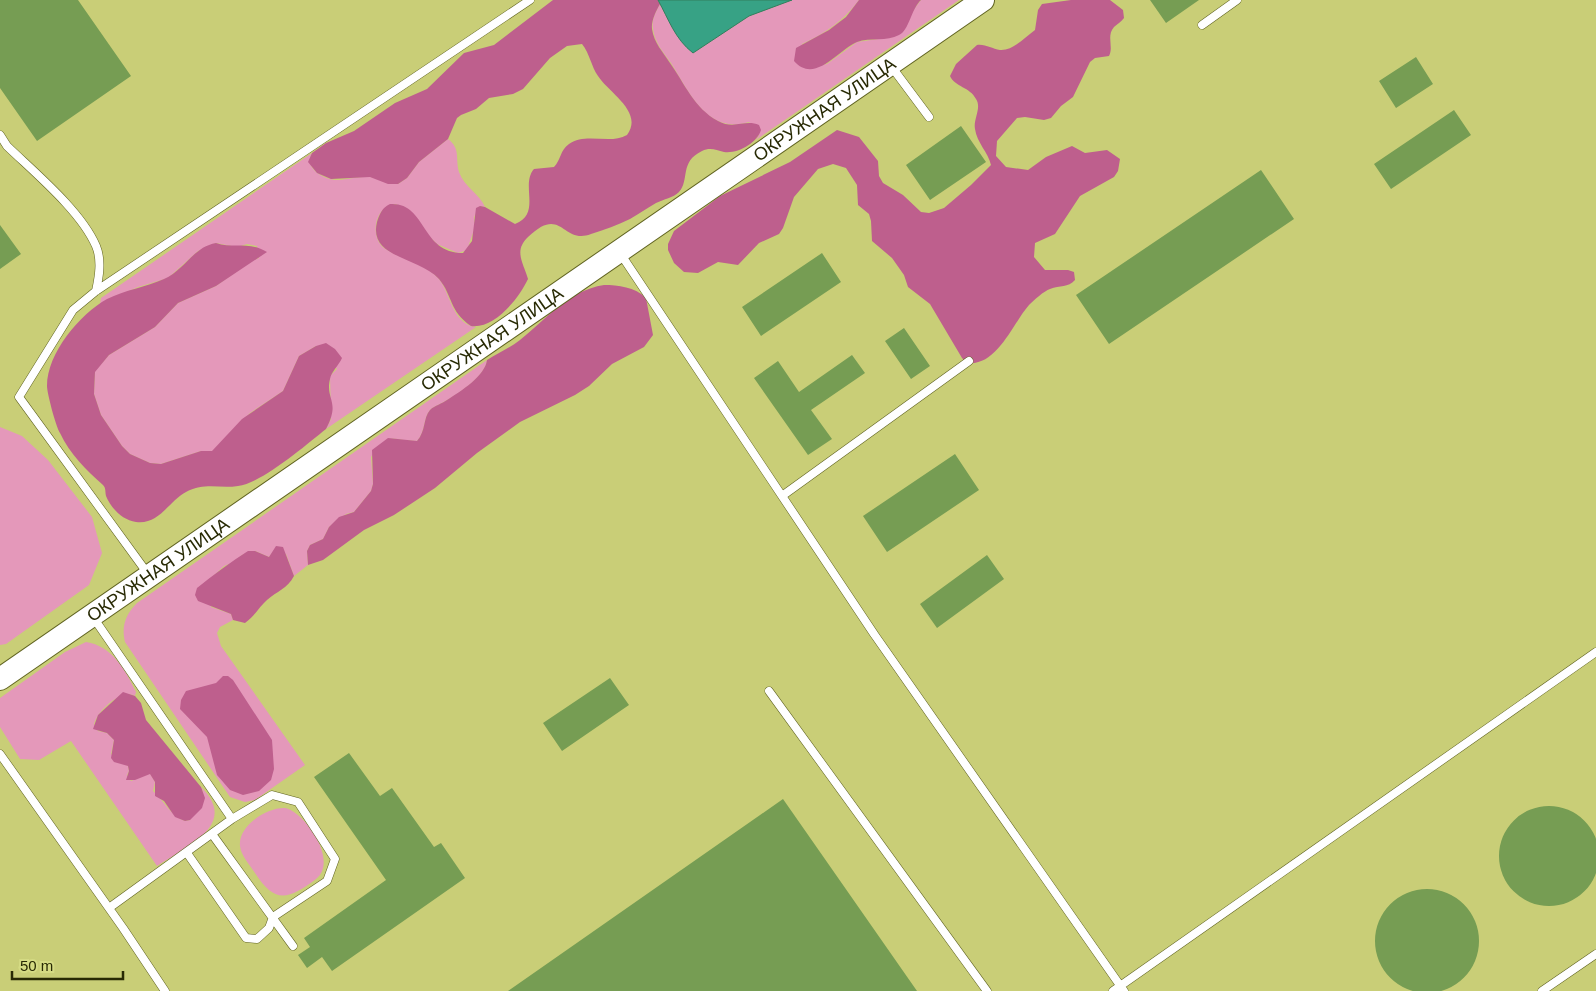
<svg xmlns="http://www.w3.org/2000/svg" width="1596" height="991" viewBox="0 0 1596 991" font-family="Helvetica,sans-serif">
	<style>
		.green { fill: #e498ba }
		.forest { fill: #be5f8d }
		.water { fill: #37a285; stroke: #327e5e }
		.building { fill: #769d53 }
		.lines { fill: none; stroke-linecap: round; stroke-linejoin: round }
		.service-casing { stroke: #606321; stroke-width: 9 }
		.secondary-casing { stroke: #606321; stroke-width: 24 }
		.service { stroke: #fff; stroke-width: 8 }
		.secondary { stroke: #fff; stroke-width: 22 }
		.labels { text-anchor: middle; stroke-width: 4; stroke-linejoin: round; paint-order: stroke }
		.street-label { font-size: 18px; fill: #282a04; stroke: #d5db84 }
	</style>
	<rect width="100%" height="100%" fill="#c9ce77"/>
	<path class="green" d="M792 0H859C843 21 826 33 802 44L806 68 827 64 857 42 893 37 921 0H959L756 140 759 135 749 122C707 135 689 92 671 63 663 52 655 43 653 29 651 21 656 11 660 4L667 17 693 53 749 16Z
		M448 139C461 149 455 158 459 172 464 187 480 194 485 207L480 206 474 217 475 227 467 250 458 253 437 244 396 204C375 205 369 236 384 248 402 260 424 262 439 279 451 294 452 324 476 327L326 429 331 419 330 376 337 369 316 346 299 356 283 391 250 413 213 451H201L161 464 150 463 130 454 122 446 101 415 94 394 95 371 109 355 155 327 178 303 216 286 251 261 259 258 257 246 247 244 237 247 216 243 198 251 168 278 138 287 100 304 101 298 312 153C303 169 326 181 340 180 351 179 360 176 371 177 380 179 389 182 398 184L407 178 419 162Z
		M487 360C485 376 461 392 447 400 442 404 435 405 430 410 423 418 426 431 417 441 389 441 392 430 371 457L373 484 371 491 354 512 346 514 329 527 323 539 310 545 307 551 308 565 294 576 286 554 273 552 269 557 255 551 242 555 237 561 224 566 209 580 211 607 231 614 233 620 220 627 217 633 221 646 305 765 255 800 245 802 230 797 125 642C121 626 126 614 137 603Z
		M0 427 22 436 48 460 92 517 102 553 89 585 6 644 0 645Z
		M86 642C112 646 125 669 136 692L135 696C121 689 98 710 94 724L98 731 107 733 114 740 111 754 128 766 129 771 127 775 131 781 150 773 155 782 153 791C164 801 171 816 185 821L190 820 203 792 201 787C240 825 186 847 157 866L71 741 39 760 20 759 0 727V698L65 652Z
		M285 808C305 812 339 861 316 879 288 900 275 904 255 873 250 865 241 856 240 846 238 826 267 807 285 808Z"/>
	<path class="forest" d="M553 0H658L660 4C656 11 651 21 652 29 654 43 663 52 670 63 685 84 694 108 718 121 734 130 745 119 759 125L761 130C757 143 738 154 724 152 716 150 710 147 702 151 679 162 690 180 679 192 673 198 664 199 656 203 647 208 639 214 630 219 618 225 604 230 591 234 562 245 562 204 528 237 513 251 524 264 528 279 519 298 495 329 471 326 449 311 453 296 439 279 419 257 368 258 377 222 380 213 382 208 390 204 427 202 420 253 463 253L472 241 476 208 480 206 485 207 515 224C542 214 520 185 534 169L554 167C561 160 560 150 569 144 586 132 610 145 627 135 644 112 609 93 598 76 591 66 590 54 582 44L567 46 550 58 523 89 513 94 489 98 476 109 461 115 457 118 448 139 419 162 407 178 398 184H388L370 177 331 179 317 173 308 162 312 153 326 143 354 131 395 103 427 89 464 53 494 45Z
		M859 0H921C911 9 909 31 899 35 887 42 870 37 857 42 839 49 815 85 794 61L796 48 829 30 846 17Z
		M1071 0H1110L1123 10 1124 18C1121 22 1117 24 1114 27 1106 36 1114 47 1109 56L1095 58 1090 62 1073 97 1061 106 1051 118 1044 120 1025 117 1017 118 997 141 996 156 1006 167 1028 170 1046 157 1072 146 1085 153 1107 150 1120 159 1118 171 1114 177 1080 196 1055 234 1035 243 1034 257 1045 270H1068L1074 272 1075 280C1068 288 1060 285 1050 289 1044 291 1034 300 1029 305 1013 323 997 367 967 363L962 358 930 304 908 287 904 275 892 258 872 241 871 221 869 214 858 205 857 185 846 168 833 164 818 169 794 197 783 228 779 234 759 243 738 265 718 262 698 273 684 272 674 263 668 250V244L674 231 720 196 790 162 837 130 859 137 878 161 879 176 883 183 903 195 921 212 929 213 944 208 971 185 991 165C988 152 977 143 975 129 973 119 982 108 976 99 970 87 955 87 950 76L956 64 977 45C986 44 992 49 1000 50 1013 51 1025 37 1035 30L1038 10 1042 4Z
		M216 243C234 249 250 241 267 252L216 286 178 303 155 327 109 355 95 372 94 394 101 415 122 446 130 454 150 463 161 464 201 451H212L242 419 283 391 299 356 316 346 326 343 335 349 342 358C339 365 331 372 330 379 325 400 341 401 326 429 306 445 262 483 238 486 219 489 206 482 186 492 168 502 159 525 136 522 122 520 111 508 106 496 105 491 106 488 103 485 86 470 70 454 60 433 56 427 47 393 47 386 47 353 80 314 107 299 125 290 146 287 164 279 185 270 193 247 216 243Z
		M604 285C618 285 635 287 646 298L653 335 644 347 612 364 589 386 575 395 520 422 477 453 435 488 394 515 364 530 323 560 308 565 307 551 310 545 323 539 329 527 339 517 354 512 371 491 373 484 372 450 388 438 417 441C426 431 423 418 430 410 435 405 442 404 447 400 461 391 485 376 487 360 498 353 510 348 520 340 548 318 567 291 604 285Z
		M276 546 283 547 294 576C287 589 277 591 267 600 259 607 254 617 245 623L233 620 231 614 198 601 195 595 197 588C213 575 231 562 248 551H255L269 557Z
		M223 676H228L233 680 272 740 274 769 271 780 259 791 243 795 230 790 217 775 207 737 180 709 181 700 186 691 216 683Z
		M123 692 135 696 141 703 146 720 201 787 205 798 202 808 190 820 185 821 175 817 164 801 155 796V782L150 774 135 780H126L129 771 128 766 114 762 111 758 114 740 107 733 93 729 98 715Z"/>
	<path class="water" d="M658 0H792L749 16 693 53C675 39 669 20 658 0Z"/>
	<path class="building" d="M0 0H78L131 76 37 141 0 88Z
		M1150 0H1199L1166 23Z
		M1416 57 1433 84 1396 108 1379 81Z
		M1454 110 1471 135 1391 189 1374 164Z
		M961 126 986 162 930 200 906 165Z
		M1261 170 1294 219 1109 344 1076 295Z
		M0 225 21 254 0 269Z
		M822 253 841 282 761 336 742 307Z
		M904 328 930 366 911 379 885 341Z
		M852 355 865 373 811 410 832 439 808 455 754 378 778 361 799 392Z
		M955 454 979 490 887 552 863 516Z
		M987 555 1004 579 937 628 920 604Z
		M610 678 629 705 562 751 543 723Z
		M349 753 380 796 392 788 434 847 441 843 465 878 332 971 322 957 307 968 298 955 310 947 304 938 386 880 314 777Z
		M783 799 917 991H508Z
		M1499 856a50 50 0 1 1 100 0a50 50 0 1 1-100 0Z
		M1375 941a52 52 0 1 1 104 0a52 52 0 1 1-104 0Z"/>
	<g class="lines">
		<g class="service-casing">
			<path id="service" d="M1202 25 1237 0
				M891 66 929 117
				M0 135 7 146C35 173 81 211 96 246 102 260 99 277 96 291
				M620 253 874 634 1124 991
				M782 496 969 361
				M148 574 19 397 73 310 96 291 530 0
				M93 617 232 819
				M769 691 987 991
				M0 754 123 928 165 991
				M212 834 293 946
				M109 908 232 819 272 795 298 802 335 859 327 881 273 917 269 928 257 939 246 938 187 853
				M1113 991 1596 652
				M1542 991 1596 954"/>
		</g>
		<g class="secondary-casing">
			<g id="secondary">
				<path id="s1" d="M0 679 983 0"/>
			</g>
		</g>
		<use href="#service" class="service"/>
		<use href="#secondary" class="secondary"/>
	</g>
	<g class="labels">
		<g class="street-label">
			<text dy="6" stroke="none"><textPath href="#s1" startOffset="1002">ОКРУЖНАЯ УЛИЦА</textPath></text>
			<text dy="6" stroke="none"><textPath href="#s1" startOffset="598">ОКРУЖНАЯ УЛИЦА</textPath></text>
			<text dy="6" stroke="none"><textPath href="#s1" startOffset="192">ОКРУЖНАЯ УЛИЦА</textPath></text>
		</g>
	</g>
	<path d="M12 971v8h111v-8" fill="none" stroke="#282a04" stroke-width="2.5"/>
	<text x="20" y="971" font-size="15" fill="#282a04" stroke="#d5db84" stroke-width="4" paint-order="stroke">50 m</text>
</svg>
